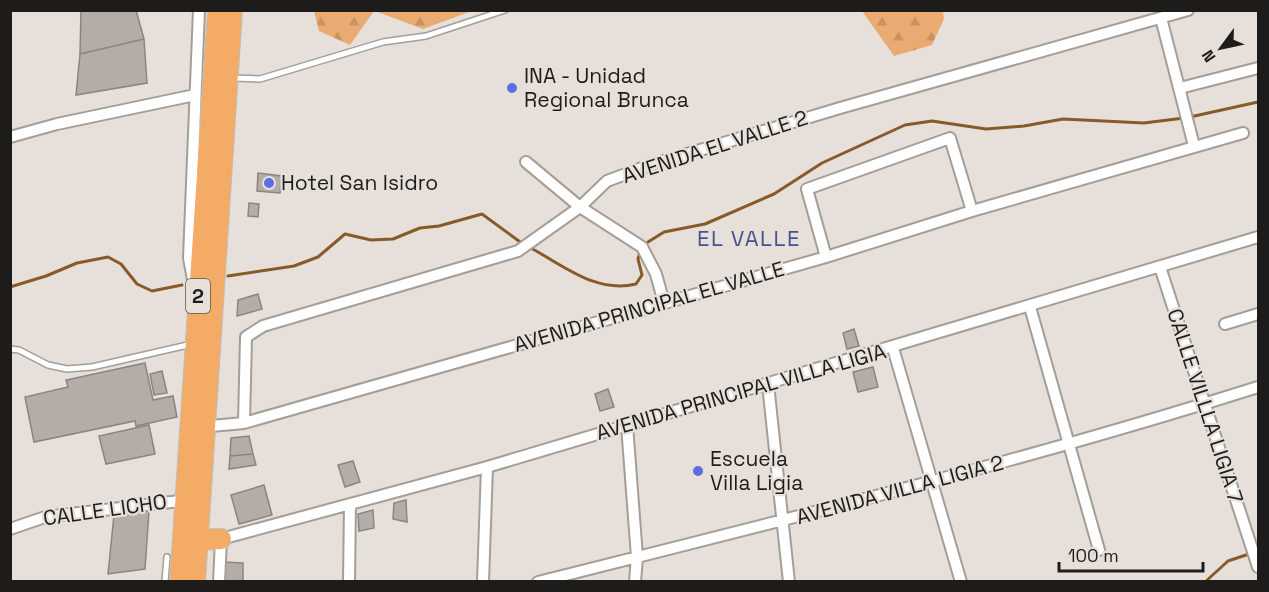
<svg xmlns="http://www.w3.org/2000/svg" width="1269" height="592" viewBox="0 0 1269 592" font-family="'Space Grotesk',sans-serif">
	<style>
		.forest { fill: url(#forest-firs) }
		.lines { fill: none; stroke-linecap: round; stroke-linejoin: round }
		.stream { stroke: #895a29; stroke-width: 3 }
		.building { fill: #b3aca7; stroke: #8b8580; stroke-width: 1.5 }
		.lane-casing { stroke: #a49e98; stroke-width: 8 }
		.street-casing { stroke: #a49e98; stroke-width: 14 }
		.highway-casing { stroke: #c0bfbf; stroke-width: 22 }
		.lane { stroke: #fff; stroke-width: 5 }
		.street { stroke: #fff; stroke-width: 10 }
		.highway { stroke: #f3ab66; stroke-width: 20 }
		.poi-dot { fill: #5c6de4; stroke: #e7e0da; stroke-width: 2 }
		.labels { text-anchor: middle; stroke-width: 4.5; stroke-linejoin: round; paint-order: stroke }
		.shield { fill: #e7e0da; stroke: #5a5754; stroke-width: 1.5 }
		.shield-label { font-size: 20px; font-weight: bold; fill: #1e1c1a }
		.poi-label { font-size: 21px; fill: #1e1c1a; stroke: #e7e0da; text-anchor: start }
		.street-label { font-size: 21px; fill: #1e1c1a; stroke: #e7e0da }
		.neighbourhood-label { font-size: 22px; letter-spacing: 1.5px; fill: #45528e; stroke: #e7e0da }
	</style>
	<defs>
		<pattern id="forest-firs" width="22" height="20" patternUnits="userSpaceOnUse" patternTransform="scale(1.5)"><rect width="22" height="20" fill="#e9ab72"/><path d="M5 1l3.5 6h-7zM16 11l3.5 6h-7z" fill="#c79362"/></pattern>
	</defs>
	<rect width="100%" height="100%" fill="#e7e0da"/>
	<path class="forest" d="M314 11V10L374 11 350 45 319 31Z
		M375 11H472L423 29Z
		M862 11H943L944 19 932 45 894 56Z"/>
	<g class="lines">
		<path class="stream" d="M1190 117 1258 102
			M648 242 664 232 705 224 774 194 822 163 905 125 932 121 986 129 1024 126 1063 119 1144 123 1184 118
			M529 247C563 265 596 294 636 284L642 275 638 259 640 252
			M228 276 294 266 318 257 345 234 371 240 393 239 420 228 439 226 482 214 523 244
			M10 287 46 276 77 263 108 257 121 264 137 284 152 291 182 285
			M1205 582 1228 561 1258 551"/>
	</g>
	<path class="building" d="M81 10H136L144 39 80 54Z
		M144 39 147 83 76 95 80 54Z
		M258 173 282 176 280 193 257 191Z
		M249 203 259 204 258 217 248 216Z
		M258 294 262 309 237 316 238 300Z
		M854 329 859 346 847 349 843 333Z
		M145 363 153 400 173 396 177 417 136 426 135 421 34 442 25 397 68 387 66 380Z
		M873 367 878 387 858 392 853 372Z
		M162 371 167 393 154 395 150 374Z
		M608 389 614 407 600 411 595 394Z
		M149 425 155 454 106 464 99 436Z
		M249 436 253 454 230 456 231 438Z
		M253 454 256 465 229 469 230 456Z
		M353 461 360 482 345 487 338 465Z
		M264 485 272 515 239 524 231 495Z
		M406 500 407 522 393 519 394 503Z
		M373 510 374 528 359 531 358 514Z
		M149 511 145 569 108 574 114 515Z
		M223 562 243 563V582H223Z"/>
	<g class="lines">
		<g class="lane-casing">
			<path id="lane" d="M232 78 260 79 383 42 426 36 505 10
				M10 349 19 350 48 365 67 369 92 367 192 344
				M165 582 167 557"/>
		</g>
		<g class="street-casing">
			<path id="street" d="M1161 18 1194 146
				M1180 88 1258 68
				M10 137 57 124 195 95
				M526 162 580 207 642 247 656 274 664 303
				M826 257 807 189 950 138 972 211
				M1160 267 1258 567
				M194 285 189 258 199 10
				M1030 307 1099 550
				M1225 324 1258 314
				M893 348 961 582
				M768 384 789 582
				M244 423 246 337 263 326 518 251 580 207 607 181 647 166 840 108 1188 10
				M627 425 637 557 635 582
				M200 427 244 423 826 257 972 211 1243 133
				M10 529 45 517 188 500
				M219 582 221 539 487 467 1258 237
				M349 582 350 504
				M483 582 487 467
				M538 582C780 521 1021 462 1258 387"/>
		</g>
		<g class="highway-casing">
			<path id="highway" d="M185 540 221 539
				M180 582 218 10
				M195 582 232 10"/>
		</g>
		<use href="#lane" class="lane"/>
		<use href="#street" class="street"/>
		<use href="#highway" class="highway"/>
	</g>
	<g class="poi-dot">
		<circle cx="512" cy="88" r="6"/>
		<circle cx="269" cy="183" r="6"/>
		<circle cx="698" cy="471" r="6"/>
	</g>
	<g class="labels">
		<rect class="shield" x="186" y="279" width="24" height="34" rx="4.5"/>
		<g class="shield-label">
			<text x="198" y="303">2</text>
		</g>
		<g class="poi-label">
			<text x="524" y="83">INA - Unidad<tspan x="524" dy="24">Regional Brunca</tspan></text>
			<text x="281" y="190">Hotel San Isidro</text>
			<text x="710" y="466">Escuela<tspan x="710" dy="24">Villa Ligia</tspan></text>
		</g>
		<g class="street-label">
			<text transform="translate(715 147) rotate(-18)" y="7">AVENIDA EL VALLE 2</text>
			<text transform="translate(649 307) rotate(-16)" y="7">AVENIDA PRINCIPAL EL VALLE</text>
			<text transform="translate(741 392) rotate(-16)" y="7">AVENIDA PRINCIPAL VILLA LIGIA</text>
			<text transform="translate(1205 406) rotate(72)" y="7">CALLE VILLLA LIGIA 7</text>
			<text transform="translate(900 490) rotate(-15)" y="7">AVENIDA VILLA LIGIA 2</text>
			<text transform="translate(105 510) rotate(-8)" y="7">CALLE LICHO</text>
		</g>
		<g class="neighbourhood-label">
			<text x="749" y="246">EL VALLE</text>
		</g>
	</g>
	<rect width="1269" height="592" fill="none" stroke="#1e1c1a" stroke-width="24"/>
	<g transform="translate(1221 48) rotate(237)" stroke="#e7e0da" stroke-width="4.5" paint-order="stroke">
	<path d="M0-4.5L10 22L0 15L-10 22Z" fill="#1e1c1a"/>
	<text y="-9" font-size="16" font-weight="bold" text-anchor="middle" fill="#1e1c1a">N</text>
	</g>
	<path d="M1059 562v9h144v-9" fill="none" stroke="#1e1c1a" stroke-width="3"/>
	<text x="1068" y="562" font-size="18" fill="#1e1c1a" stroke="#e7e0da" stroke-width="4.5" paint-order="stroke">100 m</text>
</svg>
